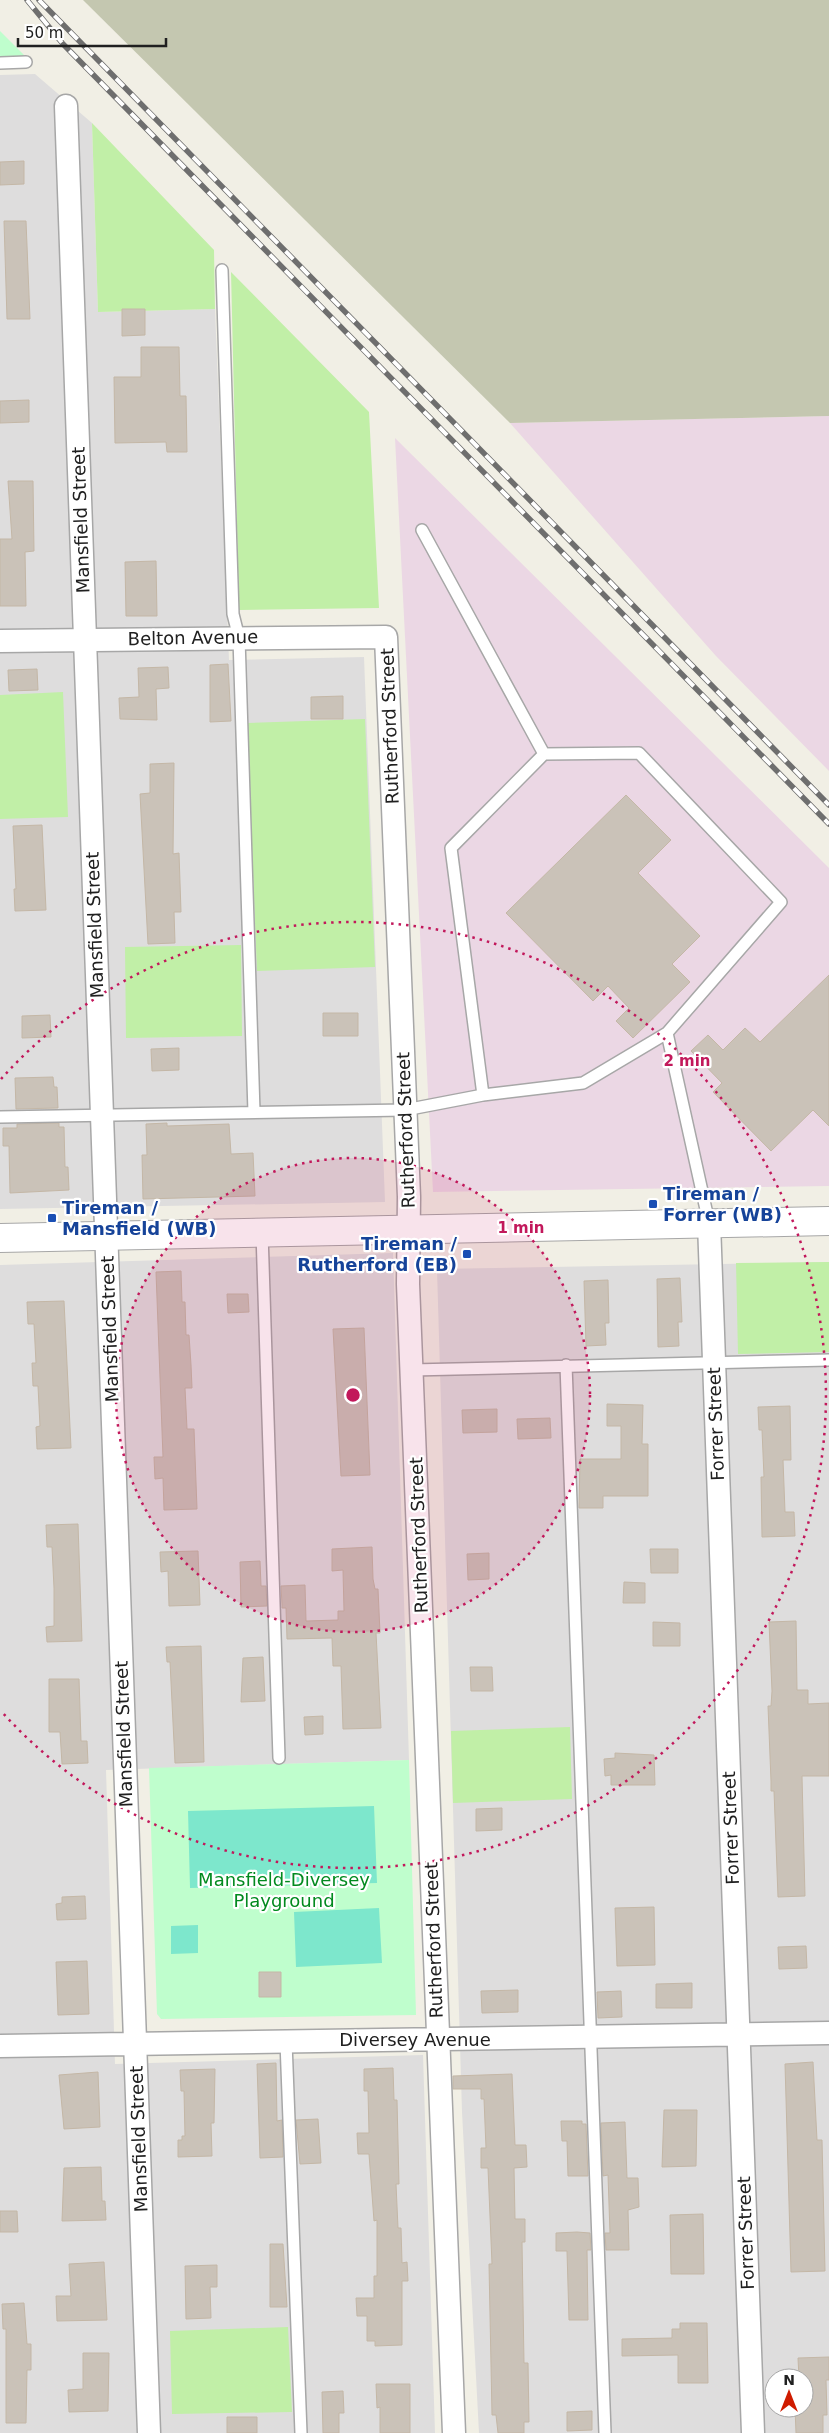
<svg xmlns="http://www.w3.org/2000/svg" width="829" height="2433" viewBox="0 0 829 2433" font-family="'DejaVu Sans',sans-serif">
	<style>
		.residential { fill: #dedddd; fill-rule: evenodd }
		.industrial { fill: #ebd7e4 }
		.construction { fill: #c4c7b0 }
		.grass { fill: #c1efa7 }
		.park { fill: #bffecd }
		.pitch { fill: #7de7cc }
		.building { fill: #cac2b8; stroke: #c4b7a6 }
		.lines { fill: none; stroke-linecap: round; stroke-linejoin: round }
		.service-casing { stroke: #a7a7a7; stroke-width: 14 }
		.minor-casing { stroke: #a7a7a7; stroke-width: 25 }
		.tertiary-casing { stroke: #a7a7a7; stroke-width: 30 }
		.service { stroke: #fff; stroke-width: 11 }
		.minor { stroke: #fff; stroke-width: 22 }
		.tertiary { stroke: #fff; stroke-width: 28 }
		.rail-casing { stroke: #6e6e6e; stroke-width: 5.5 }
		.rail { stroke: #fff; stroke-width: 4; stroke-dasharray: 11; stroke-linecap: butt }
		.ring { fill: none; stroke: #c2185b; stroke-width: 2.5; stroke-dasharray: 2.5 5 }
		.transit-dot { fill: #1a4fb4; stroke: #fff; stroke-width: 2 }
		.labels { text-anchor: middle; stroke-width: 4.5; stroke-linejoin: round; paint-order: stroke }
		.street-label { font-size: 18px; fill: #202020; stroke: #fff }
		.transit-label { font-size: 18px; font-weight: bold; fill: #164399; stroke: #fff; text-anchor: start }
		.park-label { font-size: 18px; fill: #028a1f; stroke: #fff }
		.centre { fill: #c2185b; stroke: #fff; stroke-width: 2.5 }
		.ring-label { font-size: 15px; text-anchor: middle; font-weight: bold; fill: #c2185b; stroke: #fff; stroke-width: 4.5; stroke-linejoin: round; paint-order: stroke }
	</style>
	<rect width="100%" height="100%" fill="#f1efe5"/>
	<path class="residential" d="M35 74 92 123 98 312 215 309 229 660 364 657 385 1202 0 1209V75Z
		M393 1253 409 1760 106 1770 115 2064 423 2055 435 2433H0V1265Z
		M829 1262V2433H479L462 2112 437 1269ZM774 2378H804V2408H774Z"/>
	<path class="industrial" d="M829 416V771L716 656 510 423Z
		M395 438 829 868V1186L433 1192Z"/>
	<path class="construction" d="M83 0H829V416L510 423Z"/>
	<path class="grass" d="M92 123 214 250 215 309 98 312Z
		M231 272 369 412 379 608 239 610Z
		M63 692 68 817 0 819V695Z
		M365 719 375 967 257 971 247 723Z
		M241 945 242 1036 126 1038 125 947Z
		M829 1262V1352L738 1354 736 1263Z
		M570 1727 572 1799 453 1803 451 1731Z
		M288 2327 292 2412 172 2414 170 2331Z"/>
	<path class="park" d="M0 31 25 56 0 57Z
		M409 1760 416 2015 161 2019 157 2014 149 1768Z"/>
	<path class="pitch" d="M374 1806 377 1883 190 1888 188 1811Z
		M379 1908 382 1963 296 1967 294 1912Z
		M198 1925V1953L171 1954V1926Z"/>
	<path class="building" d="M24 161V184L0 185V162Z
		M4 221H26L30 319H7Z
		M122 309H145V335L122 336Z
		M141 347H179L180 396H186L187 452H167L166 442 115 443 114 377H141Z
		M29 400V422L0 423V401Z
		M8 481H33L34 551 25 552 26 606H0V539H12Z
		M156 561 157 616H126L125 562Z
		M228 664 231 721 210 722V665Z
		M168 667 169 688 156 689 157 720 120 719 119 698 139 697 138 668Z
		M37 669 38 690 9 691 8 670Z
		M343 696V719H311V697Z
		M174 763 173 854 179 853 181 912H174L175 943 148 944 140 794 150 793V764Z
		M626 795 671 840 638 873 700 936 672 964 690 982 633 1038 616 1021 629 1008 608 986 593 1001 506 913Z
		M42 825 46 910 15 911 14 889H16L13 826Z
		M829 975V1126L813 1110 771 1151 713 1092 722 1083 691 1051 708 1035 723 1050 745 1028 760 1042Z
		M323 1013H358V1036H323Z
		M50 1015 51 1037 22 1038V1016Z
		M179 1048V1070L152 1071 151 1049Z
		M53 1077 54 1087H57L58 1108 16 1109 15 1078Z
		M59 1123V1127H64L65 1167H68L69 1190 10 1193 9 1146H3V1128H17V1124Z
		M167 1123V1126L229 1124 231 1154 253 1153 255 1196 143 1199 142 1155H147L146 1124Z
		M181 1271 182 1302H185L186 1335H189L191 1365 192 1388H185L187 1429H194L197 1509 164 1510 163 1478 155 1479 154 1457H163L156 1272Z
		M680 1278 682 1322H678L679 1346 658 1347 657 1279Z
		M608 1280 609 1323H605L606 1345 586 1346 584 1281Z
		M227 1294H248L249 1312 228 1313Z
		M64 1301 71 1448 37 1449 36 1427 40 1426 38 1386H33L32 1363H36L34 1324H28L27 1302Z
		M364 1328 370 1475 341 1476 333 1329Z
		M607 1404 643 1405 642 1444H648V1496H603V1508H579L580 1459H621V1426H607Z
		M790 1406 791 1460H783L785 1512H794L795 1536 762 1537 761 1477H764L762 1430H759L758 1407Z
		M497 1409V1432L463 1433 462 1410Z
		M550 1418 551 1438 518 1439 517 1419Z
		M78 1524 82 1641 47 1642 46 1627 54 1626V1588L52 1547H47L46 1525Z
		M372 1547 373 1579 375 1589H378L380 1633H376L381 1728 343 1729 341 1666H333L332 1638 287 1639 286 1608H282V1605L281 1586 305 1585 306 1621 338 1620V1611H344L343 1570 332 1571V1549Z
		M650 1549H678V1573H651Z
		M198 1551 200 1605 169 1606 168 1571 161 1572 160 1552Z
		M489 1553V1579L468 1580 467 1554Z
		M260 1561 261 1586H266L267 1606 241 1607 240 1562Z
		M624 1582 645 1583V1603H623Z
		M796 1621 797 1690H808V1704L829 1703V1776H802L805 1896 778 1897 774 1791H771V1781L768 1706H771L772 1691 769 1622Z
		M653 1622 680 1623V1646H653Z
		M201 1646 204 1762 175 1763 170 1662H167L166 1647Z
		M263 1657 265 1701 241 1702 243 1658Z
		M470 1667H492L493 1691H471Z
		M49 1679H79L81 1741H87L88 1763 62 1764 60 1732H49Z
		M323 1716V1734L305 1735 304 1717Z
		M615 1753 654 1755 655 1785H611V1775L605 1776 604 1759 615 1758Z
		M502 1808V1830L476 1831V1809Z
		M85 1896 86 1919 57 1920 56 1904 62 1903V1897Z
		M654 1907 655 1965 617 1966 615 1908Z
		M806 1946 807 1968 779 1969 778 1947Z
		M87 1961 89 2014 58 2015 56 1962Z
		M259 1972H281V1997H259Z
		M692 1983V2008H656V1984Z
		M518 1990V2012L482 2013 481 1991Z
		M621 1991 622 2017 598 2018 597 1992Z
		M813 2062 817 2140H822L825 2271 791 2272 785 2064Z
		M276 2063 277 2121 282 2120 283 2157 260 2158 257 2064Z
		M393 2068 394 2100H397L399 2184H396L398 2228H401L402 2263 407 2262 408 2281H402V2345L375 2346V2341H367V2316H357L356 2298H374V2276H377V2220L374 2221 369 2154H358L357 2133H369L368 2091H364V2069Z
		M215 2069 214 2123H211L212 2156 178 2157V2140H182V2136H185L184 2091H181L180 2070Z
		M98 2072 100 2127 64 2129 59 2075Z
		M512 2074 515 2145H526L527 2167 514 2168 515 2219H525V2242H522L524 2363H528L529 2422H524V2433H498L496 2415H492L489 2264H492L488 2168H481V2148H486L484 2099H481V2089H453V2076Z
		M664 2110H697L696 2166 662 2167Z
		M318 2119 321 2163 300 2164 296 2120Z
		M561 2121H582V2124H586L588 2176H568L567 2141H562Z
		M625 2122 627 2178H638L639 2207 628 2210 629 2250H606L605 2233H610L608 2175 603 2176 601 2123Z
		M101 2167 102 2201H105L106 2220 62 2221 64 2168Z
		M0 2211H17L18 2232H0Z
		M703 2214 704 2274H671L670 2215Z
		M577 2232 590 2233 591 2250H587L588 2320H569L567 2251H556V2233Z
		M270 2244H283L287 2307H270Z
		M104 2262 107 2320 57 2321 56 2296H71L69 2264Z
		M217 2265V2287H210L211 2318 186 2319 185 2266Z
		M24 2303 27 2344H31V2370H27L26 2423H6V2329H3L2 2304Z
		M680 2323H707L708 2383H678V2355L622 2356V2339L672 2338V2329H680Z
		M83 2353H109L108 2411 69 2412 68 2390 83 2389Z
		M829 2357V2380H826L827 2415H823V2433H796L795 2408H804V2378H799L798 2358Z
		M376 2384H410V2433H380V2407L377 2408Z
		M343 2391 344 2413H339V2433H323L322 2392Z
		M592 2411V2430L567 2431V2412Z
		M227 2417H257V2433H227Z"/>
	<g class="lines">
		<g class="service-casing">
			<path id="service" d="M0 63 26 62
				M222 270 233 614 239 638 254 1112
				M667 1033 709 1223
				M483 1095 583 1083 667 1033 781 902 639 753 544 754
				M0 1117 405 1110 483 1095 451 848 544 754 422 530
				M262 1233 279 1758
				M566 1365 605 2433
				M412 1370 829 1360
				M286 2042 301 2433"/>
		</g>
		<g class="minor-casing">
			<path id="minor" d="M66 106 149 2433
				M0 641 386 637 409 1197 408 1284 454 2433
				M709 1223 753 2433
				M0 2046 829 2033"/>
		</g>
		<g class="tertiary-casing">
			<path id="tertiary" d="M0 1238 829 1221"/>
		</g>
		<use href="#service" class="service"/>
		<use href="#minor" class="minor"/>
		<use href="#tertiary" class="tertiary"/>
		<g class="rail-casing">
			<path id="rail" d="M27 0 63 44 829 824
				M39 0 829 805"/>
		</g>
		<use href="#rail" class="rail"/>
	</g>
	<circle cx="353" cy="1395" r="237" fill="#c2185b" fill-opacity=".12"/>
	<g class="ring">
		<circle cx="353" cy="1395" r="237"/>
		<path d="M1 1079A473 473 0 1 1 1 1711"/>
	</g>
	<g class="transit-dot">
		<rect x="648" y="1199" width="10" height="10" rx="2.5"/>
		<rect x="47" y="1213" width="10" height="10" rx="2.5"/>
		<rect x="462" y="1249" width="10" height="10" rx="2.5"/>
	</g>
	<g class="labels">
		<g class="street-label">
			<text transform="translate(81 520) rotate(-92)" y="6">Mansfield Street</text>
			<text transform="translate(193 638) rotate(-1)" y="6">Belton Avenue</text>
			<text transform="translate(390 726) rotate(-92)" y="6">Rutherford Street</text>
			<text transform="translate(95 925) rotate(-92)" y="6">Mansfield Street</text>
			<text transform="translate(406 1130) rotate(-92)" y="6">Rutherford Street</text>
			<text transform="translate(110 1329) rotate(-92)" y="6">Mansfield Street</text>
			<text transform="translate(716 1424) rotate(-92)" y="6">Forrer Street</text>
			<text transform="translate(419 1535) rotate(-92)" y="6">Rutherford Street</text>
			<text transform="translate(124 1734) rotate(-92)" y="6">Mansfield Street</text>
			<text transform="translate(731 1828) rotate(-92)" y="6">Forrer Street</text>
			<text transform="translate(434 1940) rotate(-92)" y="6">Rutherford Street</text>
			<text x="415" y="2046">Diversey Avenue</text>
			<text transform="translate(139 2139) rotate(-92)" y="6">Mansfield Street</text>
			<text transform="translate(746 2233) rotate(-92)" y="6">Forrer Street</text>
		</g>
		<g class="transit-label">
			<text x="663" y="1200">Tireman /<tspan x="663" dy="21">Forrer (WB)</tspan></text>
			<text x="62" y="1214">Tireman /<tspan x="62" dy="21">Mansfield (WB)</tspan></text>
			<text x="457" y="1250" text-anchor="end">Tireman /<tspan x="457" dy="21">Rutherford (EB)</tspan></text>
		</g>
		<g class="park-label">
			<text x="284" y="1886">Mansfield-Diversey<tspan x="284" dy="21">Playground</tspan></text>
		</g>
	</g>
	<circle cx="353" cy="1395" r="8" class="centre"/>
	<g class="ring-label">
		<text x="687" y="1066">2 min</text>
		<text x="521" y="1233">1 min</text>
	</g>
	<g transform="translate(789 2393)"><circle r="24" fill="#ffffff" stroke="#a6a6a6"/>
	<path d="M0-4L9 19L0 12L-9 19Z" fill="#cf1c00"/>
	<text y="-8" font-size="14" font-weight="bold" text-anchor="middle" fill="#202020">N</text>
	</g>
	<path d="M18 38v8h148v-8" fill="none" stroke="#202020" stroke-width="2.5"/>
	<text x="25" y="38" font-size="15" fill="#202020" stroke="#ffffff" stroke-width="4" paint-order="stroke">50 m</text>
</svg>
